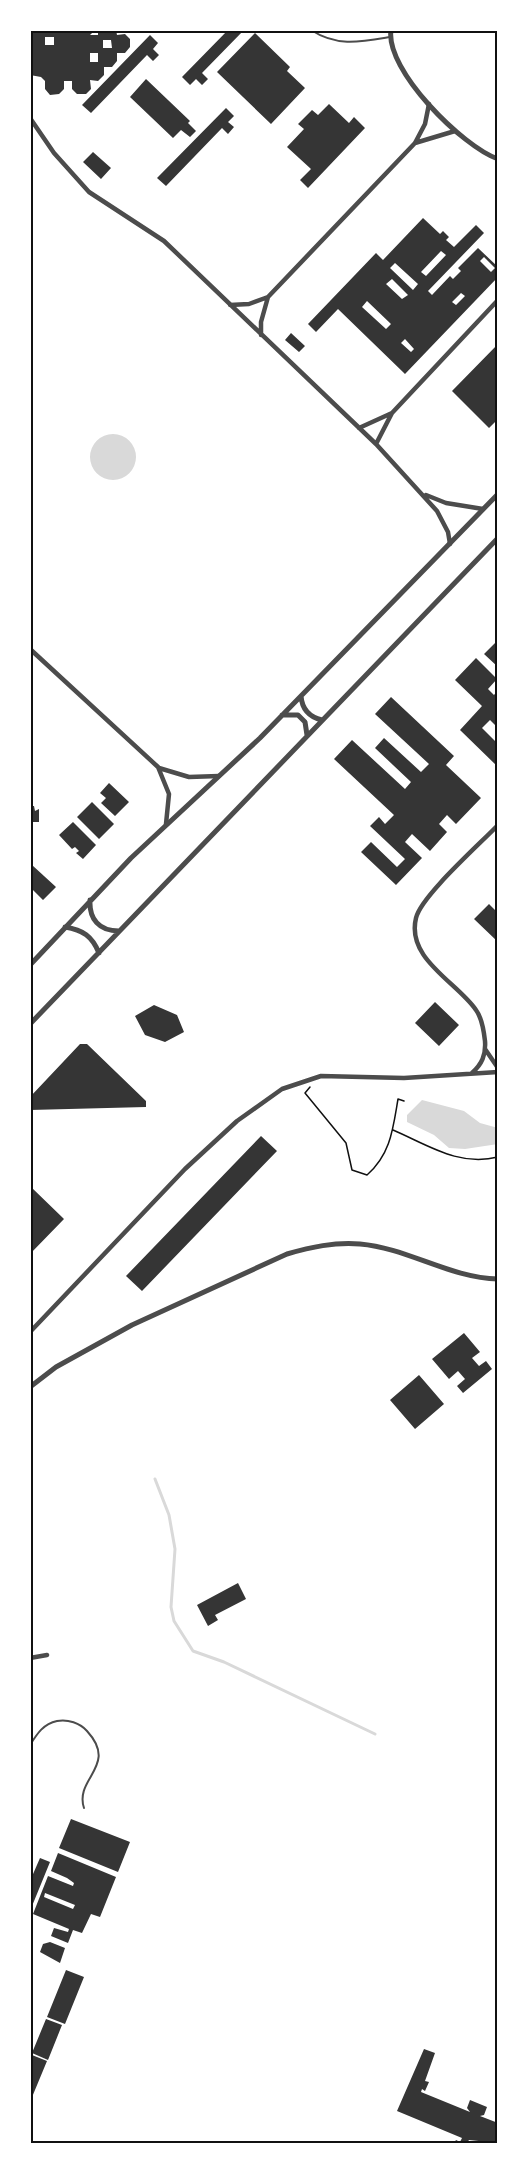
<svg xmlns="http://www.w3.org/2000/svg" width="528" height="2173" viewBox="0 0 528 2173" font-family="Figtree,sans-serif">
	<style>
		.water { fill: #d9d9d9 }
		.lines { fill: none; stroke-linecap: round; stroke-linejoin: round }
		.stream { stroke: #d9d9d9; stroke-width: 3 }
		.building { fill: #353535; fill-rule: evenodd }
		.path { stroke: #111; stroke-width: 1.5 }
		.service { stroke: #4c4c4c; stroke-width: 2 }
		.minor { stroke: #4c4c4c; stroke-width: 4.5 }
		.tertiary { stroke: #4c4c4c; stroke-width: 5 }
		.neatline { fill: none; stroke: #111; stroke-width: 2 }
	</style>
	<rect width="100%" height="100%" fill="#fff"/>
	<path class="water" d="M90 457a23 23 0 1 1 46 0a23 23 0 1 1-46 0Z
		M422 1100 464 1111 480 1123 498 1128V1144L465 1149 449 1148 434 1135 407 1122V1115Z"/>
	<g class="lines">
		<path class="stream" d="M155 1479 169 1515 175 1549 171 1607 174 1621 193 1651 224 1662 375 1734"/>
	</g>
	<path class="building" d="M40 30H95L90 35H98V30H116L117 35 125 34 130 39V47L125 53H117V61L112 67H104V75L98 81 90 80 91 89 86 94H77L72 89V81H64V89L59 94 50 95 45 89V81L41 77 30 75V34ZM45 37H54V45H45ZM103 40H111L112 48H103ZM90 53H98V62H90Z
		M228 30H244L202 73 208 79 202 85 196 79 190 85 182 77Z
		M255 33 290 67 287 71 305 88 271 124 217 72Z
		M150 35 158 43 153 49 159 55 153 61 147 55 91 113 82 105Z
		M146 79 190 121 188 123 196 131 190 137 181 130 173 138 130 97Z
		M329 104 349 123 354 117 365 128 308 188 300 180 311 169 287 147 304 129 298 124 312 110 318 115Z
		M226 108 234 116 228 122 234 127 228 134 222 128 166 186 157 178Z
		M93 152 111 168 101 179 83 162Z
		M423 218 440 234 443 231 449 237 446 240 454 247 476 225 484 233 428 291 432 295 450 276 453 279 461 271 458 268 478 248 498 267V277L405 374 338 309 316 332 308 324 376 253 383 260ZM441 251 446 255 426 276 421 272ZM484 257 495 268 491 272 480 261ZM395 263 418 284 413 290 390 268ZM392 279 408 295 402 299 386 284ZM461 293 465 296 456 305 452 302ZM367 301 391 324 386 329 362 307ZM405 339 414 349 411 352 401 343Z
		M291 333 305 346 299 352 285 340Z
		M498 344V419L489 428 452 391Z
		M498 640V667L484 654Z
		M476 658 497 679 488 689 494 695 498 690V728L490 720 482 728 498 744V767L460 730 482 706 455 680Z
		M391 697 454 756 446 765 481 798 456 824 447 815 439 824 447 832 430 851 412 834 405 842 422 858 396 885 361 852 371 842 397 867 405 859 370 826 379 817 385 824 394 815 334 759 352 740 405 789 411 782 375 748 384 738 421 772 429 764 375 714Z
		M109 783 129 802 115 816 101 803 106 798 100 793Z
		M92 802 114 824 99 839 77 817Z
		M30 806H34L35 811 39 809V822H33L30 827Z
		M73 822 96 845 83 859 76 853 79 851 75 847 72 849 59 835Z
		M32 865 56 887 43 900 30 887V867Z
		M489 904 498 913V942L474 919Z
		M435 1002 459 1025 439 1046 415 1023Z
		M154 1005 177 1015 184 1032 165 1042 145 1035 135 1016Z
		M80 1044H87L146 1101V1107L30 1110V1097Z
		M261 1136 277 1151 142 1291 126 1276Z
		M30 1186 64 1219 30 1254Z
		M464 1333 480 1352 472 1358 479 1366 486 1361 492 1369 463 1393 457 1386 465 1379 458 1371 449 1379 432 1359Z
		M419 1375 444 1404 415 1429 390 1400Z
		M238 1583 246 1599 215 1615 218 1620 208 1626 197 1605Z
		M71 1819 130 1842 118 1872 59 1848Z
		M58 1853 116 1877 100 1917 91 1914 82 1933 73 1930 68 1943 51 1936 54 1928 68 1932 69 1929 33 1914 48 1876 73 1886 74 1883 67 1878 51 1871ZM45 1893 75 1905 73 1909 44 1897Z
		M40 1858 50 1862 30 1911V1881Z
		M50 1942 65 1948 60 1963 40 1952 43 1944Z
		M66 1970 84 1977 65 2024 47 2017Z
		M46 2019 62 2025 48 2060 32 2053Z
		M424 2049 435 2053 425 2081 429 2082 425 2091 422 2089 421 2092 470 2112 467 2108 470 2100 487 2107 484 2115 480 2116 498 2123V2143L469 2140 467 2143H454L456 2140 460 2142 462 2138 397 2111Z
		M32 2055 47 2061 30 2102V2059Z"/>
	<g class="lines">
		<path class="path" d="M310 1087 305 1093 346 1143 352 1170 367 1175C391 1154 393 1128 398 1099L404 1101
			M393 1130C428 1145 459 1167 498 1157"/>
		<path class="service" d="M311 30C337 47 360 42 390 37
			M30 1745C37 1734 43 1724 57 1721 68 1719 80 1723 87 1731 119 1766 74 1778 84 1808"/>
		<path class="minor" d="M30 118 54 153 89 192 164 241 376 444 437 511 448 532 450 544
			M415 143 455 131
			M230 305 249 304 268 297 415 143 425 124 429 104
			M261 335V322L268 297
			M359 428 392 413
			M376 444 392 413 498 300
			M426 495 446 503 483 509
			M30 649 158 767 169 794 166 824
			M159 768 189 777 219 776
			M485 1049 498 1068
			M472 1073C482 1064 486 1055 485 1041 484 1032 482 1018 476 1010 457 982 406 959 416 918 421 896 480 844 498 825
			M30 1332 185 1169 237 1121 282 1089 321 1076 404 1078 498 1072
			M30 1658 47 1655"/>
		<path class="tertiary" d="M391 30C385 70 463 147 498 159
			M301 696C302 709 309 717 322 720
			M282 715H298L305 722 307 735
			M90 900C89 919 99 931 119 931
			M65 927C83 930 92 936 99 953
			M30 965 131 858 260 738 498 494
			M30 1024 498 538
			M30 1387 56 1367 132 1325 287 1254C311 1247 334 1242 360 1244 407 1248 450 1278 498 1279"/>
	</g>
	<rect width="528" height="2173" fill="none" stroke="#ffffff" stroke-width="63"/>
	<rect x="32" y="32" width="464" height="2110" class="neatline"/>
</svg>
